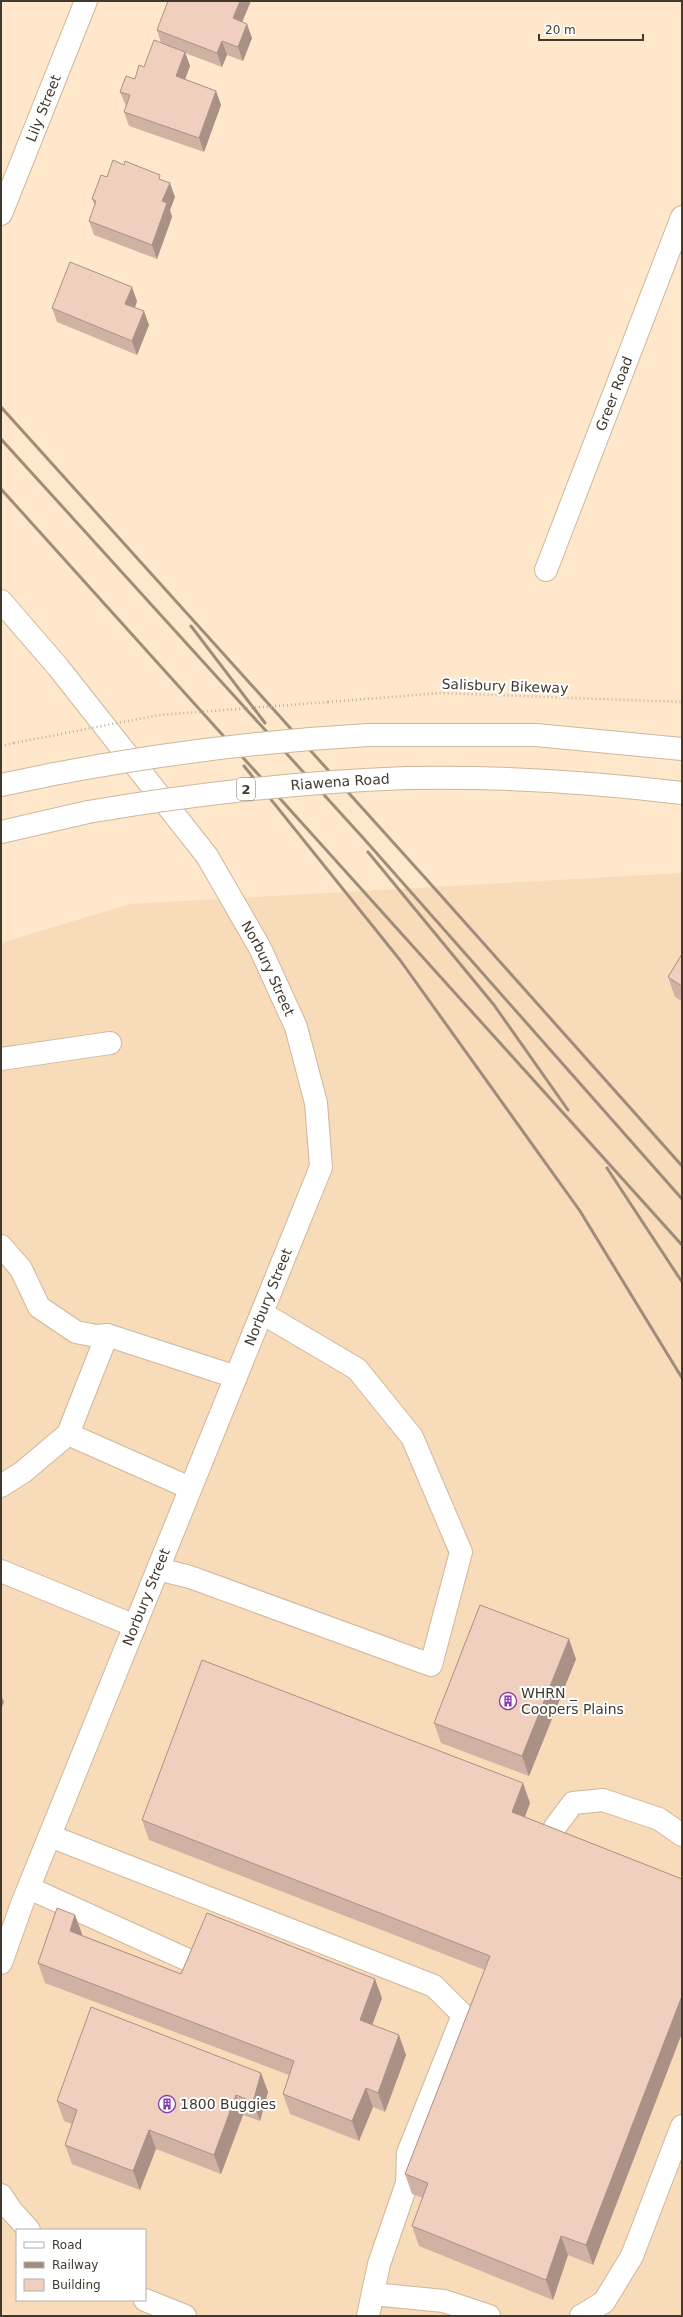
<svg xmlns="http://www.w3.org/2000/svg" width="683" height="2317" viewBox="0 0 683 2317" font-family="'DejaVu Sans',sans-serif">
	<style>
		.built { fill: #f8dbb9; fill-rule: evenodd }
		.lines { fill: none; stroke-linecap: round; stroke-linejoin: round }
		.minor-casing { stroke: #ceb79c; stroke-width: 24 }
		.highway-casing { stroke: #ceb79c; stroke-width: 24 }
		.path { stroke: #c3b099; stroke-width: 2.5; stroke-dasharray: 1 3; stroke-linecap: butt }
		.minor { stroke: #fff; stroke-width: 22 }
		.highway { stroke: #fff; stroke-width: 22 }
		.rail { stroke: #9d8d7a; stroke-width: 3 }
		.highway-bridge-casing { stroke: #ceb79c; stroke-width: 24; stroke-linecap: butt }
		.path-bridge { stroke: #c3b099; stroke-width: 2.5; stroke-dasharray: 1 3; stroke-linecap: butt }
		.highway-bridge { stroke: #fff; stroke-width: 22 }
		.wall { fill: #cfb2a3 }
		.shaded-wall { fill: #a99185 }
		.building { fill: #f1cfbe; stroke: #a99185 }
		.labels { text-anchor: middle; stroke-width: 4; stroke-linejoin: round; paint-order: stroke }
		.shield { fill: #fff; stroke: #7b746d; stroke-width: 1 }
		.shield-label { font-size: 13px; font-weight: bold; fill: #42392e }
		.street-label { font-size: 14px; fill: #42392e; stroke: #fff }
		.poi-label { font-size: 14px; fill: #42392e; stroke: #fff; text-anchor: start }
	</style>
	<rect width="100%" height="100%" fill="#ffe7cb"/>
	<path class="built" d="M682 873V2316H8L1 2313V943L130 904ZM17 2230H145V2300H17Z"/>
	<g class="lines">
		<g class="minor-casing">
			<g id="minor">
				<path id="s1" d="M1 214 86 1"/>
				<path id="s2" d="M546 570 682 217"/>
				<path id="s3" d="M1 601 58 667 207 856 260 948 296 1027 316 1103 321 1167 22 1904 1 1963"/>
				<path d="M1 1059 110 1043"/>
				<path d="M1 1246 21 1269 39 1307 76 1332 96 1336 107 1335 236 1377"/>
				<path d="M68 1434 190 1488"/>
				<path d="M1 1486 23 1472 68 1434 107 1335"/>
				<path d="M158 1569 190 1577 431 1665 461 1552 412 1437 357 1369 262 1313"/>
				<path d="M1 1571 135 1626"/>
				<path d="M555 1827 573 1803 603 1800 659 1819 682 1835"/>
				<path d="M50 1836 434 1986 463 2015 408 2153 407 2183 379 2264 368 2316"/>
				<path d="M29 1888 188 1960"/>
				<path d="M1 2195 11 2210 29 2230"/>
				<path d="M373 2294 444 2301 489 2316"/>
				<path d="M145 2300 185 2316"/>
				<path d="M581 2316 604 2302 632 2256 682 2126"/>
			</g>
		</g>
		<g class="highway-casing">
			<path id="highway" d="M368 735H536L682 749
				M406 778C499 776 590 782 682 793
				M1 785 54 774
				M1 832 88 812"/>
		</g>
		<path class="path" d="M328 702 440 693 682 702
			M1 746 14 743"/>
		<use href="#minor" class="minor"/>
		<use href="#highway" class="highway"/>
		<path class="rail" d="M1 407 428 881 682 1166
			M1 439 365 840 682 1199
			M1 489 682 1245
			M191 626 265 723
			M244 766 400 960 580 1211 682 1378
			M368 852 494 1005 568 1110
			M607 1168 682 1282"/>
		<g class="highway-bridge-casing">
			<g id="highway-bridge">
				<path d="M54 774C158 754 262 741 368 735"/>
				<path id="s4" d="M88 812C194 794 299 782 406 778"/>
			</g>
		</g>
		<path class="path-bridge" d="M14 743 159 715 328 702"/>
		<use href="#highway-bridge" class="highway-bridge"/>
	</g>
	<path class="wall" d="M242 22 252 38 243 61 227 55 222 67 185 53 190 66 185 79 216 91 221 105 204 152 129 126 124 112 126 106 120 92 135 79 161 43 157 30Z
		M124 165 162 180 175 197 170 210 172 217 157 259 94 235 89 221 95 206 92 199 107 177Z
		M137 301 135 308 149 325 137 355 57 322 52 308Z
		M682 954V1001L675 997 668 977Z
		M576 1659 529 1776 441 1743 434 1723Z
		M530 1803 525 1817 682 1879V2033L593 2265 568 2255 553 2300 419 2246 412 2226 423 2198 412 2194 405 2174 485 1970 149 1840 142 1820Z
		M75 1915 82 1934V1935L181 1974 382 1998 372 2025 406 2055 385 2112 373 2107 359 2141 290 2114 283 2094 289 2075 45 1983 38 1963Z
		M261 2073 268 2092 260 2121 243 2115 221 2174 156 2149 140 2190 72 2164 65 2145 72 2124 64 2121 57 2101Z"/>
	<path class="shaded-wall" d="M240 1H251L238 32 233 18Z
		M247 24 252 38 243 61 238 47Z
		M222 41 227 55 222 67 217 53Z
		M185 52 190 66 181 90 176 76Z
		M216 91 221 105 204 152 199 138Z
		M170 183 175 197 170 210 172 217 157 259 152 245 162 201Z
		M132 287 137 301 131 318 125 304Z
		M144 311 149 325 137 355 132 341Z
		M569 1639 576 1659 529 1776 522 1756Z
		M1 1695 4 1702 1 1709Z
		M523 1783 530 1803 519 1831 512 1812Z
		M75 1915 82 1934 77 1950 70 1931Z
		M375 1979 382 1998 367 2039 360 2020Z
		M682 1996V2033L593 2265 586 2245Z
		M399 2035 406 2055 385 2112 378 2093Z
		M261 2073 268 2092 260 2121 253 2102Z
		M366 2088 373 2107 359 2141 352 2121Z
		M236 2095 243 2115 221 2174 214 2155Z
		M149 2130 156 2149 140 2190 133 2171Z
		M561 2236 568 2255 553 2300 546 2280Z"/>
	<path class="building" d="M168 1H240L233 18 247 24 238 47 222 41 217 53 157 30Z
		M154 40 185 52 176 76 216 91 199 138 124 112 130 95 120 92 126 76 135 79 139 65 144 67Z
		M113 160 124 165 125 161 160 175 159 179 170 183 162 201 167 203 152 245 89 221 96 201 92 199 101 175 107 177Z
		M70 262 132 287 125 304 144 311 132 341 52 308Z
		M682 954V986L668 977Z
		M480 1605 569 1639 522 1756 434 1723Z
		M202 1660 523 1783 512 1812 682 1879V1996L586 2245 561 2236 546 2280 412 2226 428 2183 405 2174 490 1956 142 1820Z
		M57 1908 75 1915 70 1931 181 1974 207 1913 375 1979 360 2020 399 2035 378 2093 366 2088 352 2121 283 2094 294 2061 38 1963Z
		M91 2007 261 2073 253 2102 236 2095 214 2155 149 2130 133 2171 65 2145 77 2110 57 2101Z"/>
	<defs>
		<g id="building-ring" transform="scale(0.9)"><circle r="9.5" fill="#fff" stroke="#843caf" stroke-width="1.5"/><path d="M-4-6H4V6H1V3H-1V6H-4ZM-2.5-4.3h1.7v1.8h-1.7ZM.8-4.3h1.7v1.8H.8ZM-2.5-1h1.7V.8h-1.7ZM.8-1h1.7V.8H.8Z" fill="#843caf"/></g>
	</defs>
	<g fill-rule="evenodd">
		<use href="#building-ring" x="508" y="1701"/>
		<use href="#building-ring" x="167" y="2104"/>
	</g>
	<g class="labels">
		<rect class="shield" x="237" y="778" width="18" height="22" rx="3"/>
		<g class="shield-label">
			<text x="246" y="794">2</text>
		</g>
		<g class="street-label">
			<text dy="5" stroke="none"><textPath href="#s1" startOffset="114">Lily Street</textPath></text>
			<text dy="5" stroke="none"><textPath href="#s2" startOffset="189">Greer Road</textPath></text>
			<text transform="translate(505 686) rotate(2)" y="5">Salisbury Bikeway</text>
			<text dy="5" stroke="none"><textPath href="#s4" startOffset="254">Riawena Road</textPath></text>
			<text dy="5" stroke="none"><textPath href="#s3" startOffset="456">Norbury Street</textPath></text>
			<text transform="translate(268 1297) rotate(-68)" y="5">Norbury Street</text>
			<text transform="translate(146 1597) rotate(-68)" y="5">Norbury Street</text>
		</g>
		<g class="poi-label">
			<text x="521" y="1698">WHRN _<tspan x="521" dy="16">Coopers Plains</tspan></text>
			<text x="180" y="2109">1800 Buggies</text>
		</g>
	</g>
	<rect width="683" height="2317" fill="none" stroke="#42392e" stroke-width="4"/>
	<rect x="16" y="2229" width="130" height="72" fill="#ffffff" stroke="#b3b0ab"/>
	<rect x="24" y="2242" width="20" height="6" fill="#ffffff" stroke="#b3b0ab"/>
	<text x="52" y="2249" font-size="12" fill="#42392e">Road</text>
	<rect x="24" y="2262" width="20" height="6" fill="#9d8d7a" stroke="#b3b0ab"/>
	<text x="52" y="2269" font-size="12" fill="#42392e">Railway</text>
	<rect x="24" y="2279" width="20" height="12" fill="#f1cfbe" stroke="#b3b0ab"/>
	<text x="52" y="2289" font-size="12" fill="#42392e">Building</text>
	<path d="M539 34v6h104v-6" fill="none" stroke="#42392e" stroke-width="2"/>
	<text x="545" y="34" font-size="12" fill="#42392e" stroke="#ffffff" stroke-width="3" paint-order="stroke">20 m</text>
</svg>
